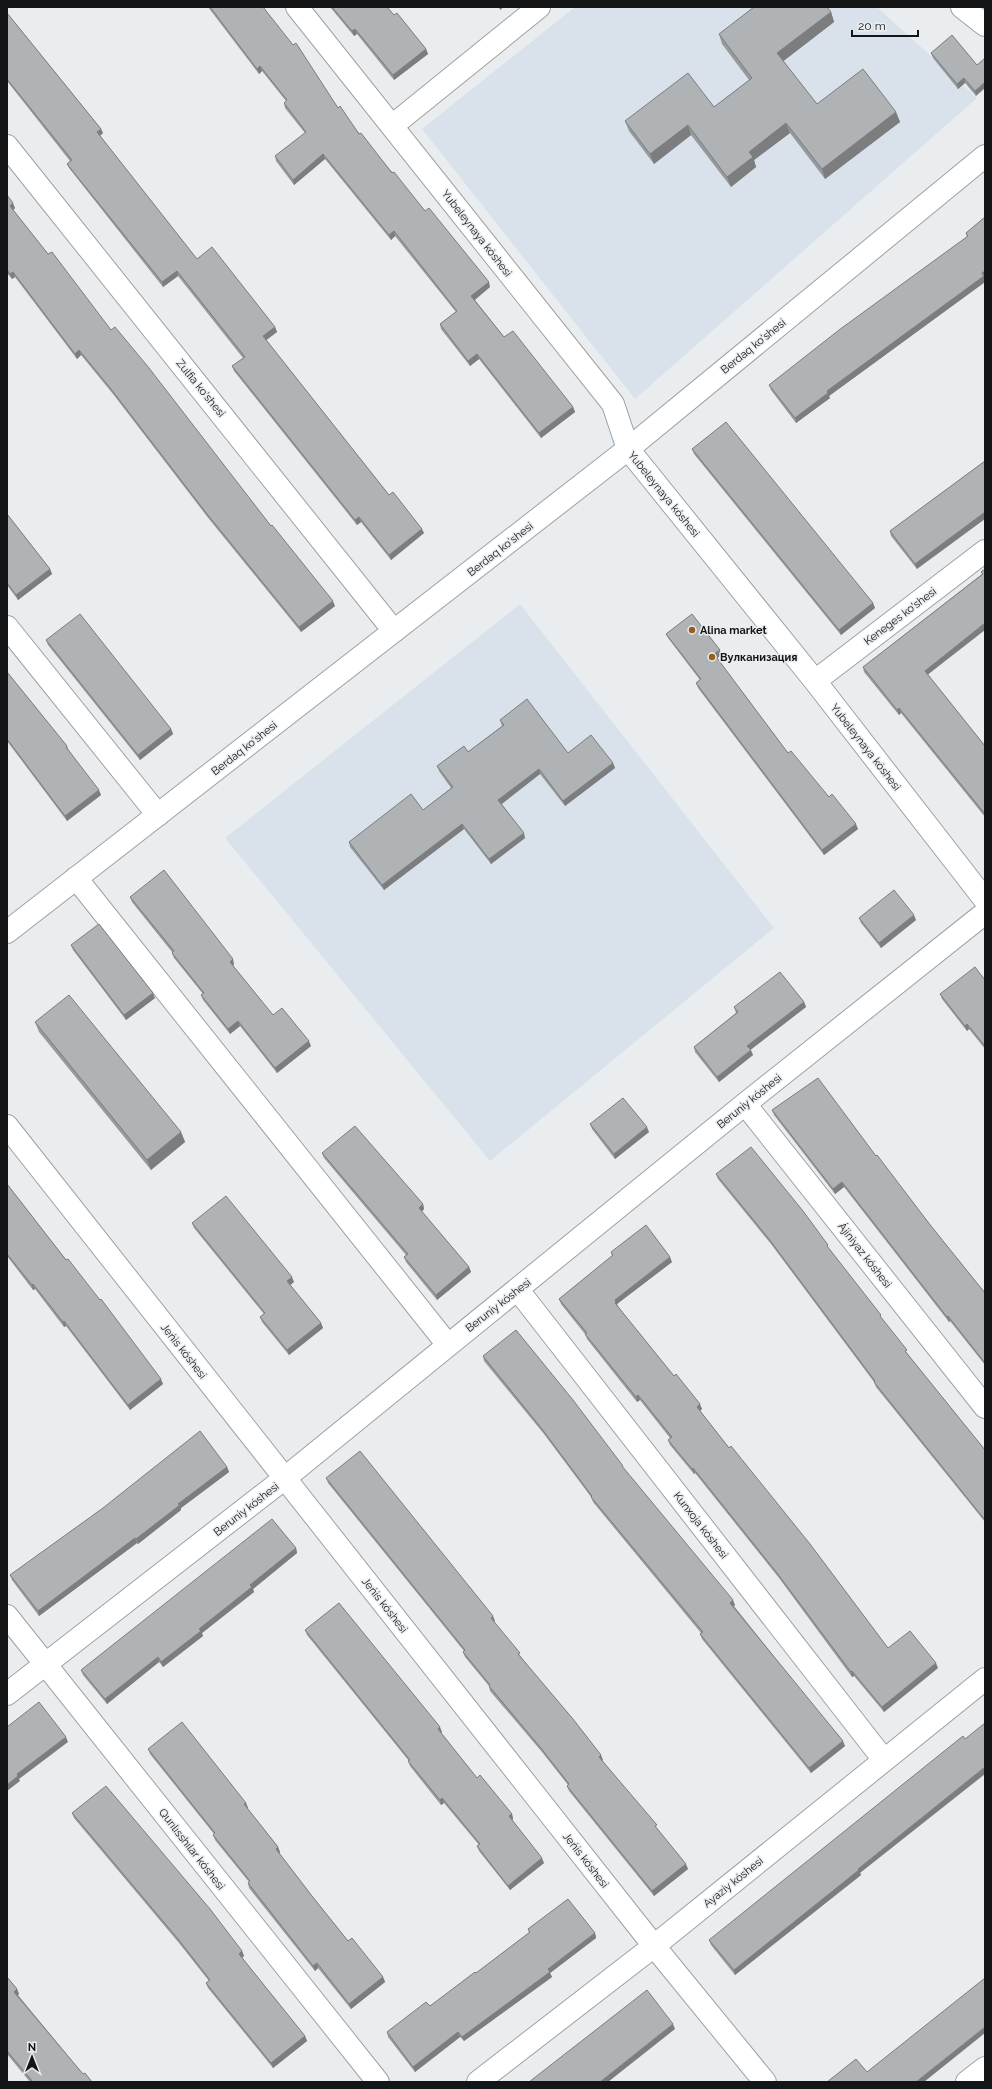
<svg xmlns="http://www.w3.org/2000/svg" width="992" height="2089" viewBox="0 0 992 2089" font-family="Raleway,sans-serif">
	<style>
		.built { fill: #d9e2eb }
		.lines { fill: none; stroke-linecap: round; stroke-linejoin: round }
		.street-casing { stroke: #9ea1a4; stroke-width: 24 }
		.secondary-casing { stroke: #9ea1a4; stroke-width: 24 }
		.street { stroke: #fff; stroke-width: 22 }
		.secondary { stroke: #fff; stroke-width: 22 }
		.wall { fill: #979a9d }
		.shaded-wall { fill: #7b7d7f }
		.building { fill: #b0b3b6; stroke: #7b7d7f }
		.poi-dot { fill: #975f19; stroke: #eaedf0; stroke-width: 1.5 }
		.labels { text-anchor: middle; stroke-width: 3; stroke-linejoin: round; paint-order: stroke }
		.street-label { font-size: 11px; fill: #141516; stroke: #eaedf0 }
		.poi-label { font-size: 11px; font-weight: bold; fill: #141516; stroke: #eaedf0; text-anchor: start }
	</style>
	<rect width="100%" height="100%" fill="#eaedf0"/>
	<path class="built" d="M575 7H877L977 98 635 399 422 129Z
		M520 604 774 928 490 1161 225 838Z"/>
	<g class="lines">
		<g class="street-casing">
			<path id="street" d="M297 7 613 404 628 449 815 681 985 900
				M962 7 985 25
				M392 126 539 7
				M7 146 394 631
				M7 627 158 815
				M815 681 985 551
				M76 878 448 1345
				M745 1104 985 1407
				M7 1126 654 1946 765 2082
				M518 1290 884 1760
				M7 1616 378 2082
				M7 1694 285 1478 745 1104 985 913
				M478 2082 654 1946 985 1679
				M967 2082 985 2068"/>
		</g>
		<g class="secondary-casing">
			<path id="secondary" d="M7 932 628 449 985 156"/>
		</g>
		<use href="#street" class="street"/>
		<use href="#secondary" class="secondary"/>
	</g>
	<path class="wall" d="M208 7H263L338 108 425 211 490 287 475 300 504 337 573 407 575 412 541 438 479 359 470 366 441 329 440 324 456 312 395 236 391 240 325 159 294 185 276 161 275 156 305 133 285 108 284 103 286 101 262 71 259 74Z
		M330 7H387L394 15 426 49 428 54 394 80 357 34 354 36Z
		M831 12 834 22 783 61 817 104 896 112 900 122 825 179 790 133 754 160 756 167 731 187 691 135 654 164 629 131 625 121 714 107 749 80 722 44 719 34Z
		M7 13 101 129 103 133 100 136 197 259 275 327 277 332 266 340 389 495 424 533 391 560 361 522 357 525 234 371 232 366 243 358 178 276 163 287 69 168 67 164 70 161 7 81Z
		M931 53 977 65 976 96 965 83 958 89 933 58Z
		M7 195 15 208 13 210 48 254 271 526 335 606 301 632 209 519 113 394 81 355 77 359 15 277 12 279 7 273Z
		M985 217V282L829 396 830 398 796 423 771 390 769 385 967 237 966 233Z
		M692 449 873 603 875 608 841 635 694 454Z
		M985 461 917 569 891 536 890 531Z
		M7 514 50 569 52 574 18 600 7 585Z
		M985 569 928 675 985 746V817L901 713 899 715 864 672 863 667 982 574 981 572Z
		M666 634 721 655 717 658 788 753 858 829 824 855 698 688 696 683 700 680 668 638Z
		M46 640 171 729 173 734 140 760 48 645Z
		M7 672 67 746 69 751 101 795 67 821 7 741Z
		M500 720 568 753 613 763 615 768 565 806 540 774 502 804 525 838 491 864 464 829 384 890 350 847 349 842 423 810 451 788 439 771 437 766 468 752 502 726Z
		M130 897 234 964 233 966 273 1015 311 1046 277 1073 240 1026 230 1034 203 1000 201 995 203 994 174 958 172 953V952L132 902Z
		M859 918 916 920 881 948 861 923Z
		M71 945 155 998 126 1020 73 950Z
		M985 980V1049L969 1029 967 1031 942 999 940 994Z
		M804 1002 806 1007 750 1050 753 1055 719 1082 695 1052 694 1047 736 1013 734 1007Z
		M35 1022 181 1132 185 1142 151 1170 39 1032Z
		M772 1110 876 1156 931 1226 985 1293V1365L950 1321 949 1322 844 1187 835 1194 774 1115Z
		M590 1124 649 1132 615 1159 592 1129Z
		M322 1153 423 1204 424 1209 422 1212 469 1267 471 1272 437 1300 406 1262 404 1257 406 1255 324 1158Z
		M716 1174 830 1250 883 1320 908 1355 985 1450V1522L876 1387 874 1382 771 1244 718 1179Z
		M7 1184 163 1384 130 1410 66 1326 64 1327 35 1289 33 1290 7 1256Z
		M192 1223 294 1282 290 1285 321 1323 323 1328 289 1355 262 1322 260 1317 264 1314 194 1228Z
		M611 1252 672 1262 617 1304 618 1307 674 1376 702 1409 700 1411 888 1648 938 1668 884 1712 854 1676 852 1677 779 1578 695 1473 694 1474 670 1445 668 1440 670 1438 640 1400 637 1402 587 1339 585 1334 561 1304 559 1299 612 1256Z
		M483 1356 624 1470 735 1605 734 1606 845 1746 811 1773 702 1639 700 1634 701 1633 593 1502 591 1497 544 1434 484 1361Z
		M227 1467 229 1472 181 1508V1510L138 1544 137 1543 39 1616 12 1580 10 1575Z
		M326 1478 495 1621 494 1622 522 1658 603 1760H602L658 1830 688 1869 654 1896 569 1791 567 1786 568 1785 542 1752 490 1691 489 1686 465 1657 463 1652 464 1651 328 1483Z
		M296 1548 297 1553 253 1589 254 1592 202 1633 203 1636 163 1667 159 1662 107 1704 83 1675 81 1670Z
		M305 1630 442 1732 441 1733 477 1778 512 1814 513 1819 512 1820 544 1863 510 1890 479 1851 477 1846 479 1845 444 1803 441 1805 410 1766 408 1761H409L307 1635Z
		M148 1749 246 1803 248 1808H247L278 1847 280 1852 279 1853 312 1896 348 1941 383 1977 385 1982 351 2009 318 1968 315 1971 249 1888 248 1883 249 1882 215 1840 213 1835 214 1834 150 1754Z
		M72 1813 242 1951 244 1956 242 1958 305 2036 307 2041 273 2068 208 1988 206 1983 209 1981 179 1943 74 1818Z
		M860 1873 861 1875 735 1975 711 1945 709 1940Z
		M528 1929 595 1933 596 1938 550 1973 552 1977 464 2041 460 2037 415 2072 388 2037 387 2032 430 2006 476 1973 529 1933Z
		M7 1977 17 1989 19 1994 18 1995 83 2074 92 2082H30L7 2054Z"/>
	<path class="shaded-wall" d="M499 7H504L500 10Z
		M831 12 834 22 781 63 777 53Z
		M355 29 357 34 354 36 352 31Z
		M426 49 428 54 394 80 393 75Z
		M260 66 262 71 259 74 257 69Z
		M964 78 965 83 958 89 957 84Z
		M985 82V88L976 96 975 91Z
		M896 112 900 122 825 179 822 169Z
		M786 123 790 133 754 160 756 167 731 187 727 177 749 152Z
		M688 125 691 135 654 164 650 154Z
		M101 129 103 133 98 137 97 132Z
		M323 154 325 159 294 185 293 180Z
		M13 203 15 208 12 211 10 206Z
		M394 231 395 236 391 240 389 235Z
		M177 271 178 276 163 287 162 282Z
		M985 271V282L829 396 830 398 796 423 795 418 827 391Z
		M13 272 15 277 12 279 10 274Z
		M489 282 490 287 473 301 471 296Z
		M275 327 277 332 265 341 263 336Z
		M79 350 81 355 77 359 75 354Z
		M477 354 479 359 470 366 468 361Z
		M573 407 575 412 541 438 539 433Z
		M985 512V519L917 569 915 564Z
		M359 517 361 522 357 525 355 520Z
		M422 529 424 533 391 560 389 555Z
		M50 569 52 574 18 600 16 595Z
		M333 601 335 606 301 632 299 627Z
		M873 603 875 608 841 635 839 630Z
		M985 623V630L926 676 925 671Z
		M720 650 721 655 716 659 714 654Z
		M899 708 901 713 899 715 897 710Z
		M171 729 173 734 140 760 138 755Z
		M613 763 615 768 565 806 563 801Z
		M539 769 540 774 500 805 498 800Z
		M99 790 101 795 67 821 65 816Z
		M462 824 464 829 384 890 382 885Z
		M856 824 858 829 824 855 822 850Z
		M524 833 525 838 491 864 489 859Z
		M914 915 916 920 881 948 879 943Z
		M233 959 234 964 232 967 230 962Z
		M153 993 155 998 126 1020 124 1015Z
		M804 1002 806 1007 749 1051 747 1046Z
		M238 1021 240 1026 230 1034 228 1029Z
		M967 1024 969 1029 967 1031 965 1026Z
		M309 1041 311 1046 277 1073 275 1068Z
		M751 1050 753 1055 719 1082 717 1077Z
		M647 1127 649 1132 615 1159 614 1154Z
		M181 1132 185 1142 151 1170 147 1160Z
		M842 1182 844 1187 835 1194 833 1189Z
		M423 1204 424 1209 420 1213 419 1208Z
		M670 1257 672 1262 617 1304 618 1307 616 1308 615 1303V1300Z
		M469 1267 471 1272 437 1300 436 1295Z
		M292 1277 294 1282 289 1286 287 1281Z
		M33 1284 35 1289 33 1290 32 1285Z
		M948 1316 950 1321 949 1322 947 1317Z
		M64 1321 66 1326 64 1327 63 1322Z
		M321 1323 323 1328 289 1355 287 1350Z
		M161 1379 163 1384 130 1410 128 1405Z
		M638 1395 640 1400 637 1402 636 1397Z
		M700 1404 702 1409 698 1412 697 1407Z
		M227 1467 229 1472 181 1508V1510L138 1544 136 1539 178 1504Z
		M693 1468 695 1473 694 1474 692 1469Z
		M135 1538 137 1543 39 1616 38 1611Z
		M296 1548 297 1553 253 1589 254 1592 202 1633 203 1636 163 1667 161 1662 250 1585Z
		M733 1600 735 1605 732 1607 730 1603Z
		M493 1616 495 1621 493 1623 491 1618Z
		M158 1657 159 1662 107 1704 105 1699Z
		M936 1663 938 1668 884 1712 882 1707Z
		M852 1671 854 1676 852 1677 851 1672Z
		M440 1727 442 1732 440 1734 438 1729Z
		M66 1737 68 1742 19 1779 20 1781 7 1791V1785L17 1774Z
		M843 1741 845 1746 811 1773 809 1768Z
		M601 1755 603 1760 601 1762 599 1757Z
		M985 1767V1774L860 1873 861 1875 735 1975 734 1970 858 1869Z
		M442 1798 444 1803 441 1805 440 1800Z
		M246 1803 248 1808 246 1809 244 1804Z
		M512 1814 513 1819 511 1821 509 1816Z
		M278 1847 280 1852 278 1854 276 1849Z
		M542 1858 544 1863 510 1890 508 1886Z
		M686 1864 688 1869 654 1896 652 1891Z
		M595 1933 596 1938 550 1973 552 1977 464 2041 462 2037Z
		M242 1951 244 1956 240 1959 239 1954Z
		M317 1963 318 1968 315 1971 313 1966Z
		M383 1977 385 1982 351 2009 349 2004Z
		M17 1989 19 1994 16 1997 14 1992Z
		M673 2024 675 2029 608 2082H600Z
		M985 2027V2033L924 2082H916Z
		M458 2032 460 2037 415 2072 413 2067Z
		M305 2036 307 2041 273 2068 271 2063Z"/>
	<path class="building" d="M210 7H263L293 45 296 43 338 108 340 106 359 134 361 133 392 173 394 172 425 211 429 208 489 282 471 296 504 337 513 331 573 407 539 433 477 354 468 361 440 324 457 311 394 231 389 235 323 154 293 180 275 156 306 132 284 103 287 100 260 66 257 69Z
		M332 7H387L394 15 397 13 426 49 393 75 355 29 352 31Z
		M754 7H827L831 12 777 53 817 104 863 69 896 112 822 169 786 123 749 152 753 157 727 177 688 125 650 154 625 121 688 73 714 107 752 78 719 34Z
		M7 13 101 129 97 132 197 259 212 247 275 327 263 336 389 495 393 492 422 529 389 555 359 517 355 520 232 366 245 357 177 271 162 282 67 164 72 160 7 79Z
		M952 35 977 65 985 58V82L975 91 964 78 957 84 931 53Z
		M7 195 13 203 10 206 48 254 52 252 111 330 115 327 149 368 271 526 272 525 333 601 299 627 207 514 111 389 79 350 75 354 13 272 10 274 7 270Z
		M985 217V271L982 273 984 276 827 391 828 393 795 418 769 385 839 330 968 236 966 233Z
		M726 422 873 603 839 630 692 449Z
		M985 461V512L915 564 890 531Z
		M7 514 50 569 16 595 7 583Z
		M985 569V623L925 671 985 746V814L899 708 897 710 863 667 983 574 981 572Z
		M80 614 171 729 138 755 46 640Z
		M692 614 720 650 714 654 788 753 791 751 829 797 832 794 856 824 822 850 696 683 701 679 666 634Z
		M7 672 67 746 66 747 99 790 65 816 7 739Z
		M527 699 568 753 591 735 613 763 563 801 539 769 498 800 524 833 489 859 462 824 382 885 349 842 411 794 423 810 453 787 437 766 464 746 468 752 504 725 500 720Z
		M164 870 233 959 230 962 273 1015 282 1008 309 1041 275 1068 238 1021 228 1029 201 995 204 993 172 953 174 951 130 897Z
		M894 890 914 915 879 943 859 918Z
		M99 924 153 993 124 1015 71 945Z
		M975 967 985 980V1046L967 1024 965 1026 940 994Z
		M780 972 804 1002 747 1046 751 1050 717 1077 694 1047 738 1012 734 1007Z
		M69 995 181 1132 147 1160 35 1022Z
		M818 1078 876 1156 877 1155 931 1226 985 1293V1363L948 1316 947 1317 842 1182 833 1189 772 1110Z
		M623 1098 647 1127 614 1154 590 1124Z
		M355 1126 423 1204 419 1208 469 1267 436 1295 404 1257 408 1254 322 1153Z
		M751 1147 803 1211 828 1245 827 1246 881 1315 880 1316 907 1350 905 1351 985 1450V1520L874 1382 875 1381 769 1239 716 1174Z
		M7 1184 66 1260 68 1259 100 1300 101 1299 161 1379 128 1405 64 1321 63 1322 33 1284 32 1285 7 1254Z
		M226 1196 292 1277 287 1281 321 1323 287 1350 260 1317 265 1313 192 1223Z
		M646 1225 670 1257 615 1300 616 1302 615 1303 674 1376 676 1374 700 1404 697 1407 729 1448 731 1446 810 1544 888 1648 910 1631 936 1663 882 1707 852 1671 851 1672 777 1573 693 1468 692 1469 668 1440 672 1437 638 1395 636 1397 585 1334 587 1333 559 1299 613 1255 611 1252Z
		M516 1330 573 1400 623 1466H622L733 1600 730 1603 843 1741 809 1768 700 1634 703 1632 591 1497 592 1496 542 1429 483 1356Z
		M200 1431 227 1467 178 1504 180 1505 136 1539 135 1538 38 1611 10 1575 103 1508Z
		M360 1451 493 1616 491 1618 520 1653 518 1654 573 1719 601 1755 599 1757 657 1825 655 1826 686 1864 652 1891 567 1786 569 1784 540 1747 489 1686 490 1685 463 1652 465 1650 326 1478Z
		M272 1519 296 1548 250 1585 252 1587 199 1629 201 1631 161 1662 158 1657 105 1699 81 1670Z
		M339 1603 440 1727 438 1729 477 1778 480 1775 512 1814 509 1816 542 1858 508 1886 477 1846 480 1844 442 1798 440 1800 408 1761 410 1760 305 1630Z
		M39 1702 66 1737 17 1774 18 1776 7 1785V1727Z
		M182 1722 246 1803 244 1804 278 1847 276 1849 312 1896 348 1941 352 1938 383 1977 349 2004 317 1963 313 1966 248 1883 250 1881 213 1835 215 1833 148 1749Z
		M985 1723V1767L858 1869 859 1870 734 1970 709 1940 963 1736 965 1739Z
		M106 1786 210 1909 242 1951 239 1954 305 2036 271 2063 206 1983 210 1980 178 1939 72 1813Z
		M568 1899 595 1933 548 1969 550 1972 462 2037 458 2032 413 2067 387 2032 426 2002 430 2006 475 1972 476 1973 530 1932 528 1929Z
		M7 1977 17 1989 14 1992 83 2074 85 2073 92 2082H33L7 2051Z
		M985 1978V2027L916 2082H827L856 2059 867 2072Z
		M647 1990 673 2024 600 2082H529Z"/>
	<g class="poi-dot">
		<circle cx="692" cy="630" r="4"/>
		<circle cx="712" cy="657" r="4"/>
	</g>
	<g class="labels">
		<g class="street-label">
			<text transform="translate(477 233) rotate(52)" y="4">Yubeleynaya kóshesi</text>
			<text transform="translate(753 346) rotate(-39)" y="4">Berdaq ko'shesi</text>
			<text transform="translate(201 388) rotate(51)" y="4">Zulfia ko'shesi</text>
			<text transform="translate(664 494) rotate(51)" y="4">Yubeleynaya kóshesi</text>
			<text transform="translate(500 549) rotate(-38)" y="4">Berdaq ko'shesi</text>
			<text transform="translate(900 616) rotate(-37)" y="4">Keneges ko'shesi</text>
			<text transform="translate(866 747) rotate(52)" y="4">Yubeleynaya kóshesi</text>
			<text transform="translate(244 748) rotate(-38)" y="4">Berdaq ko'shesi</text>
			<text transform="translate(749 1101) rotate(-39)" y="4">Beruniy kóshesi</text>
			<text transform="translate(865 1255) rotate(52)" y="4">Ájiniyaz kóshesi</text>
			<text transform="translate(498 1305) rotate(-38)" y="4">Beruniy kóshesi</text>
			<text transform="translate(184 1351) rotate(52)" y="4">Jeńis kóshesi</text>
			<text transform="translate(246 1509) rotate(-38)" y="4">Beruniy kóshesi</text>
			<text transform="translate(701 1525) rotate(52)" y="4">Kunxoja kóshesi</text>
			<text transform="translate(385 1605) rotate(52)" y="4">Jeńis kóshesi</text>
			<text transform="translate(192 1849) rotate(52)" y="4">Qurılısshılar kóshesi</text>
			<text transform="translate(586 1860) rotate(52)" y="4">Jeńis kóshesi</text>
			<text transform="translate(733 1882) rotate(-39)" y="4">Ayaziy kóshesi</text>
		</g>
		<g class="poi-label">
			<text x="700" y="634">Alina market</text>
			<text x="720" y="661">Вулканизация</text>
		</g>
	</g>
	<rect width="992" height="2089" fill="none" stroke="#141516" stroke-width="16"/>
	<g transform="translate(32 2057)" stroke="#eaedf0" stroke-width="3" paint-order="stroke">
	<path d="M0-3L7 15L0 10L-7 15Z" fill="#141516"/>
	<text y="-6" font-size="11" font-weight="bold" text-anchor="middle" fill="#141516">N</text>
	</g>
	<path d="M852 30v6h66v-6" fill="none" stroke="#141516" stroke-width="2"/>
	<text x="858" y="30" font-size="12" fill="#141516" stroke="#eaedf0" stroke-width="3" paint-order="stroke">20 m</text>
</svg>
